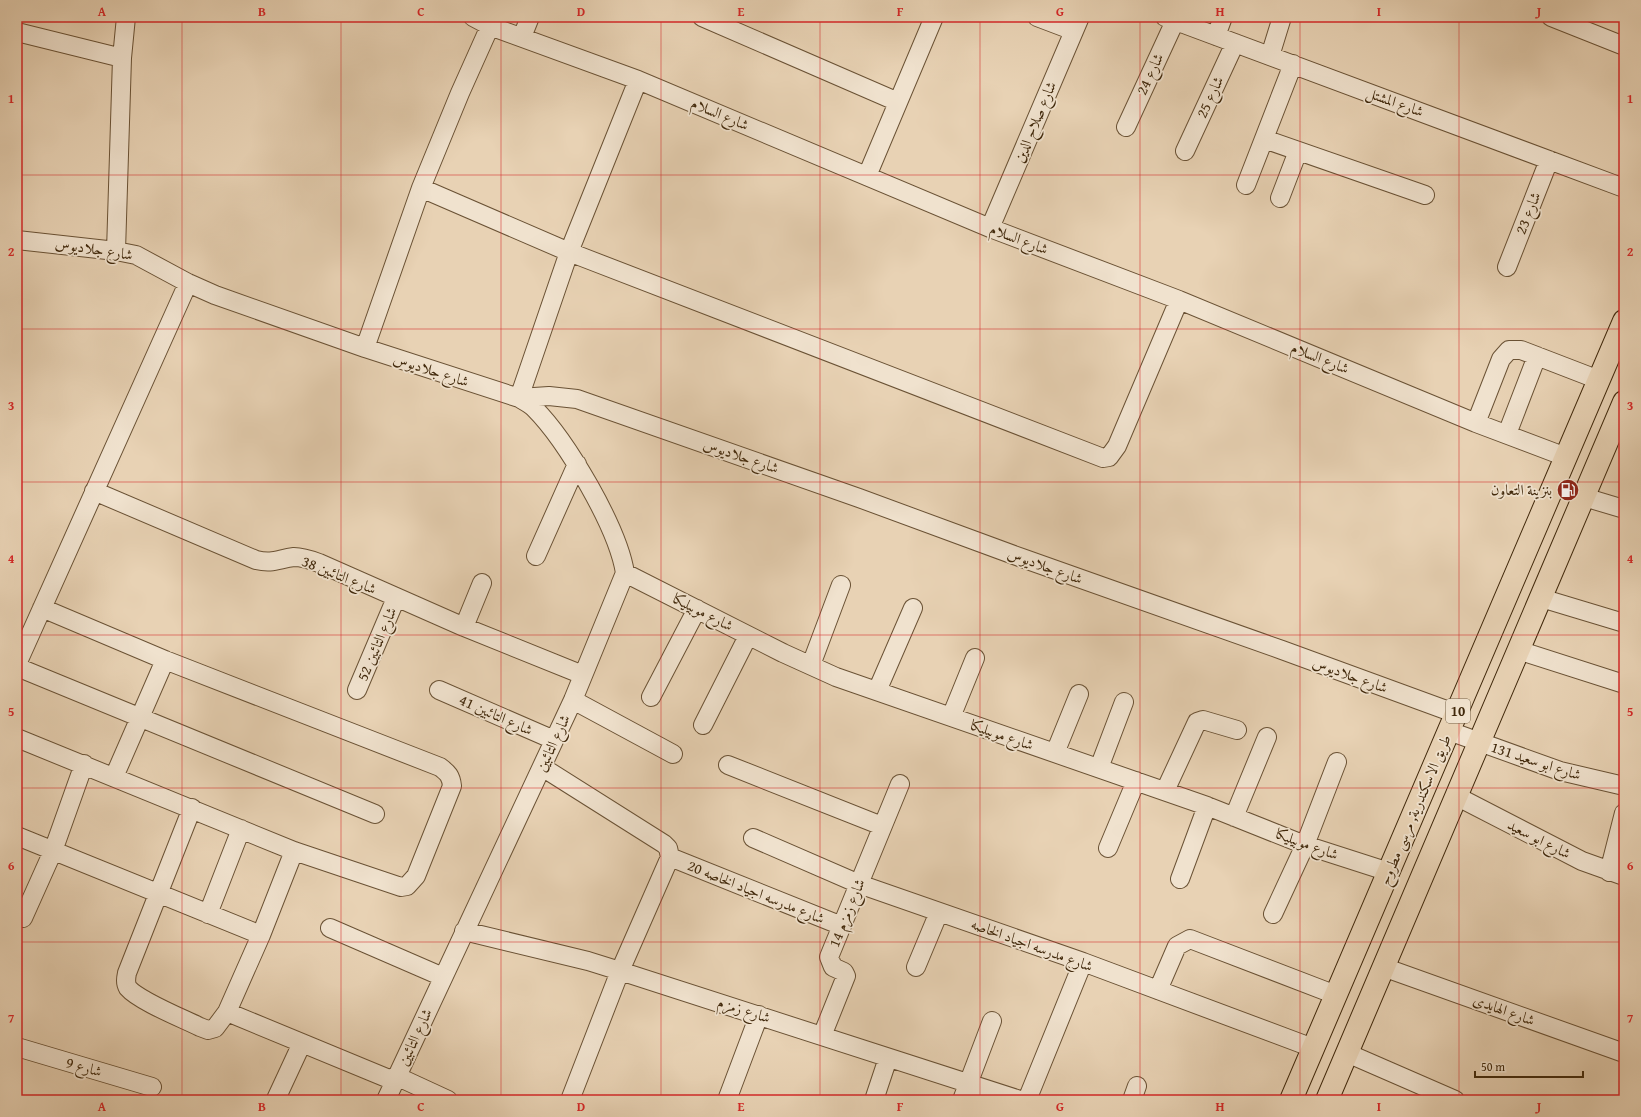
<svg xmlns="http://www.w3.org/2000/svg" width="1641" height="1117" viewBox="0 0 1641 1117" font-family="'Gentium Book Plus',Amiri,serif">
	<style>
		.lines { fill: none; stroke-linecap: round; stroke-linejoin: round }
		.minor-casing { stroke: #6a5235; stroke-width: 20 }
		.major-casing { stroke: #40280b; stroke-width: 24 }
		.minor { stroke: #f0e2ce; stroke-width: 18 }
		.major { stroke: #e8d2b4; stroke-width: 22 }
		.grid { fill: none; stroke: #d62828; stroke-width: 1; stroke-opacity: 0.55 }
		.labels { text-anchor: middle; stroke-width: 3.5; stroke-linejoin: round; paint-order: stroke }
		.shield { fill: #f0e2ce; stroke: #756046; stroke-width: 1 }
		.shield-label { font-size: 14px; font-weight: bold; fill: #40280b }
		.street-label { font-size: 15px; fill: #40280b; stroke: #f0e2ce }
		.poi-label { font-size: 15px; fill: #40280b; stroke: #f0e2ce; text-anchor: end }
		.neatline { fill: none; stroke: #d62828; stroke-width: 1.5 }
		.grid-label { font-size: 13px; text-anchor: middle; font-weight: bold; fill: #d62828 }
	</style>
	<rect width="100%" height="100%" fill="#e8d2b4"/>
	<filter id="stains"><feTurbulence type="fractalNoise" baseFrequency=".005" numOctaves="4"/><feColorMatrix values="0 0 0 0 .2 0 0 0 0 .09 0 0 0 0 .02 0 0 0 .5 -.17"/></filter>
	<radialGradient id="worn" r=".72"><stop offset=".6" stop-color="#630" stop-opacity="0"/><stop offset="1" stop-color="#630" stop-opacity=".3"/></radialGradient>
	<g class="lines">
		<g class="minor-casing">
			<path id="minor" d="M473 17 490 26 638 80 990 228 1179 300 1476 423 1566 457
				M702 17 898 102
				M1037 17 1074 31
				M1165 17 1624 188
				M1551 17 1624 46
				M17 32 122 58
				M1216 36 1223 17
				M522 37 530 17
				M1270 56 1282 17
				M1126 127 1175 21
				M1264 139 1425 195
				M1185 151 1235 43
				M867 176 934 17
				M1246 185 1293 64
				M421 188 569 252 1103 458 1109 457 1117 446 1179 300
				M1280 198 1298 151
				M990 228 1080 17
				M17 240 116 251 136 255 188 283 215 295 365 348 519 398 549 396 577 399 859 498 1022 558 1282 650 1457 714
				M116 251 122 58 126 17
				M1507 267 1549 160
				M365 348 421 188 460 93 490 26
				M1476 423 1501 359 1509 350H1521L1599 380
				M1507 434 1537 356
				M94 491 256 560C273 564 278 559 294 557 303 557 311 560 319 563L464 627 583 675
				M1584 497 1624 509
				M536 556 577 464
				M625 573 783 653 836 677 1207 806 1305 845 1389 872
				M1541 598 1624 623
				M464 627 482 583
				M1518 650 1624 684
				M17 664 188 283
				M811 665 841 585
				M17 667 375 814
				M357 690 396 598
				M439 690 554 740
				M877 691 913 608
				M651 697 697 609
				M573 700 673 754
				M951 717 975 658
				M703 725 748 636
				M1449 731 1560 771 1624 786
				M17 738 294 851 401 887 407 886 416 876 452 786C451 776 448 773 440 767L165 660 42 608
				M1055 753 1079 694
				M728 765 882 826
				M542 767 664 844 668 848 670 857 620 971 570 1100
				M1099 768 1124 702
				M114 777 165 660
				M1165 791 1197 722 1203 720 1237 730
				M1456 796 1582 861 1624 876
				M192 808 127 973C126 978 125 983 128 988 139 1001 184 1019 200 1027L208 1030 215 1028 227 1012 261 935 294 851
				M1234 817 1267 737
				M17 836 261 935
				M753 838 859 884 1083 962 1313 1048
				M1108 848 1136 781
				M670 857 842 926
				M1609 872 1624 813
				M1180 879 1207 806
				M208 914 241 829
				M1273 914 1305 845 1337 762
				M23 918 53 851 84 764
				M330 928 443 977
				M464 931 588 961 620 971 1020 1100
				M916 967 939 912
				M1383 967 1624 1053
				M1158 990 1177 946 1190 939 1336 995
				M227 1012 394 1081
				M822 1036 846 976 844 972 833 967 829 957 900 784
				M17 1047 152 1087
				M1347 1053 1455 1100
				M396 1076 448 1100
				M276 1099 302 1043
				M386 1100 573 700 625 573C618 528 567 441 534 408 530 404 524 401 519 398L569 252 638 80
				M727 1100 759 1015
				M874 1100 888 1058
				M962 1100 992 1021
				M1027 1100 1083 962
				M1132 1100 1137 1086"/>
		</g>
		<g class="major-casing">
			<path id="major" d="M1291 1100 1624 321
				M1327 1100 1624 402"/>
		</g>
		<use href="#minor" class="minor"/>
		<use href="#major" class="major"/>
	</g>
	<path class="grid" d="M182 17V1100M341 17V1100M501 17V1100M661 17V1100M820 17V1100M980 17V1100M1140 17V1100M1300 17V1100M1459 17V1100M17 175H1624M17 329H1624M17 482H1624M17 635H1624M17 788H1624M17 942H1624"/>
	<defs>
		<g id="fuel-disc" transform="scale(1.15)"><circle r="9.5" fill="#8f2418" stroke="#f0e2ce"/><path d="M-5.5-6h7V0h2V4h1.3V-2.5L3-4.5l.8-.8L6-3V5H2.5V1h-1V6h-7ZM-4.2-4.7v3.2H.2V-4.7Z" fill="#fff"/></g>
	</defs>
	<g fill-rule="evenodd">
		<use href="#fuel-disc" x="1568" y="490"/>
	</g>
	<g class="labels">
		<rect class="shield" x="1446" y="699" width="24" height="24" rx="3"/>
		<g class="shield-label">
			<text x="1458" y="716">10</text>
		</g>
		<g class="street-label">
			<text transform="translate(1150 74) rotate(-65)" y="5">شارع 24</text>
			<text transform="translate(1210 97) rotate(-65)" y="5">شارع 25</text>
			<text transform="translate(1395 102) rotate(20)" y="5">شارع المشتل</text>
			<text transform="translate(720 114) rotate(23)" y="5">شارع السلام</text>
			<text transform="translate(1035 122) rotate(-67)" y="5">شارع صلاح الدين</text>
			<text transform="translate(1528 213) rotate(-68)" y="5">شارع 23</text>
			<text transform="translate(1019 239) rotate(21)" y="5">شارع السلام</text>
			<text transform="translate(94 249) rotate(9)" y="5">شارع جلاديوس</text>
			<text transform="translate(1320 358) rotate(22)" y="5">شارع السلام</text>
			<text transform="translate(431 370) rotate(18)" y="5">شارع جلاديوس</text>
			<text transform="translate(741 456) rotate(19)" y="5">شارع جلاديوس</text>
			<text transform="translate(1045 566) rotate(20)" y="5">شارع جلاديوس</text>
			<text transform="translate(339 575) rotate(22)" y="5">شارع التائبين 38</text>
			<text transform="translate(703 612) rotate(27)" y="5">شارع موبيليكا</text>
			<text transform="translate(377 644) rotate(-67)" y="5">شارع التائبين 52</text>
			<text transform="translate(1350 675) rotate(20)" y="5">شارع جلاديوس</text>
			<text transform="translate(496 715) rotate(24)" y="5">شارع التائبين 41</text>
			<text transform="translate(1002 735) rotate(19)" y="5">شارع موبيليكا</text>
			<text transform="translate(553 743) rotate(-65)" y="5">شارع التائبين</text>
			<text transform="translate(1536 761) rotate(18)" y="5">شارع ابو سعيد 131</text>
			<text transform="translate(1415 810) rotate(-67)" y="5">طريق الاسكندرية, مرسى مطروح</text>
			<text transform="translate(1539 839) rotate(27)" y="5">شارع ابو سعيد</text>
			<text transform="translate(1307 844) rotate(20)" y="5">شارع موبيليكا</text>
			<text transform="translate(756 892) rotate(22)" y="5">شارع مدرسه اجياد الخاصه 20</text>
			<text transform="translate(847 913) rotate(-68)" y="5">شارع زمزم 14</text>
			<text transform="translate(1032 945) rotate(20)" y="5">شارع مدرسه اجياد الخاصه</text>
			<text transform="translate(744 1010) rotate(18)" y="5">شارع زمزم</text>
			<text transform="translate(1504 1010) rotate(20)" y="5">شارع الهايدى</text>
			<text transform="translate(415 1037) rotate(-65)" y="5">شارع التائبين</text>
			<text transform="translate(84 1067) rotate(16)" y="5">شارع 9</text>
		</g>
		<g class="poi-label">
			<text x="1552" y="495">بنزينة التعاون</text>
		</g>
	</g>
	<rect width="1641" height="1117" fill="none" stroke="#e8d2b4" stroke-width="44"/>
	<path d="M1475 1071v6h108v-6" fill="none" stroke="#40280b" stroke-width="2"/>
	<text x="1481" y="1071" font-size="12" fill="#40280b" stroke="#f0e2ce" stroke-width="3" paint-order="stroke">50 m</text>
	<rect x="22" y="22" width="1597" height="1073" class="neatline"/>
	<g class="grid-label">
		<text x="102" y="16">A</text>
		<text x="262" y="16">B</text>
		<text x="421" y="16">C</text>
		<text x="581" y="16">D</text>
		<text x="741" y="16">E</text>
		<text x="900" y="16">F</text>
		<text x="1060" y="16">G</text>
		<text x="1220" y="16">H</text>
		<text x="1379" y="16">I</text>
		<text x="1539" y="16">J</text>
		<text x="11" y="103">1</text>
		<text x="1630" y="103">1</text>
		<text x="11" y="256">2</text>
		<text x="1630" y="256">2</text>
		<text x="11" y="410">3</text>
		<text x="1630" y="410">3</text>
		<text x="11" y="563">4</text>
		<text x="1630" y="563">4</text>
		<text x="11" y="716">5</text>
		<text x="1630" y="716">5</text>
		<text x="11" y="870">6</text>
		<text x="1630" y="870">6</text>
		<text x="11" y="1023">7</text>
		<text x="1630" y="1023">7</text>
		<text x="102" y="1111">A</text>
		<text x="262" y="1111">B</text>
		<text x="421" y="1111">C</text>
		<text x="581" y="1111">D</text>
		<text x="741" y="1111">E</text>
		<text x="900" y="1111">F</text>
		<text x="1060" y="1111">G</text>
		<text x="1220" y="1111">H</text>
		<text x="1379" y="1111">I</text>
		<text x="1539" y="1111">J</text>
	</g>
	<rect width="100%" height="100%" filter="url(#stains)"/>
	<rect width="100%" height="100%" fill="url(#worn)"/>
</svg>
